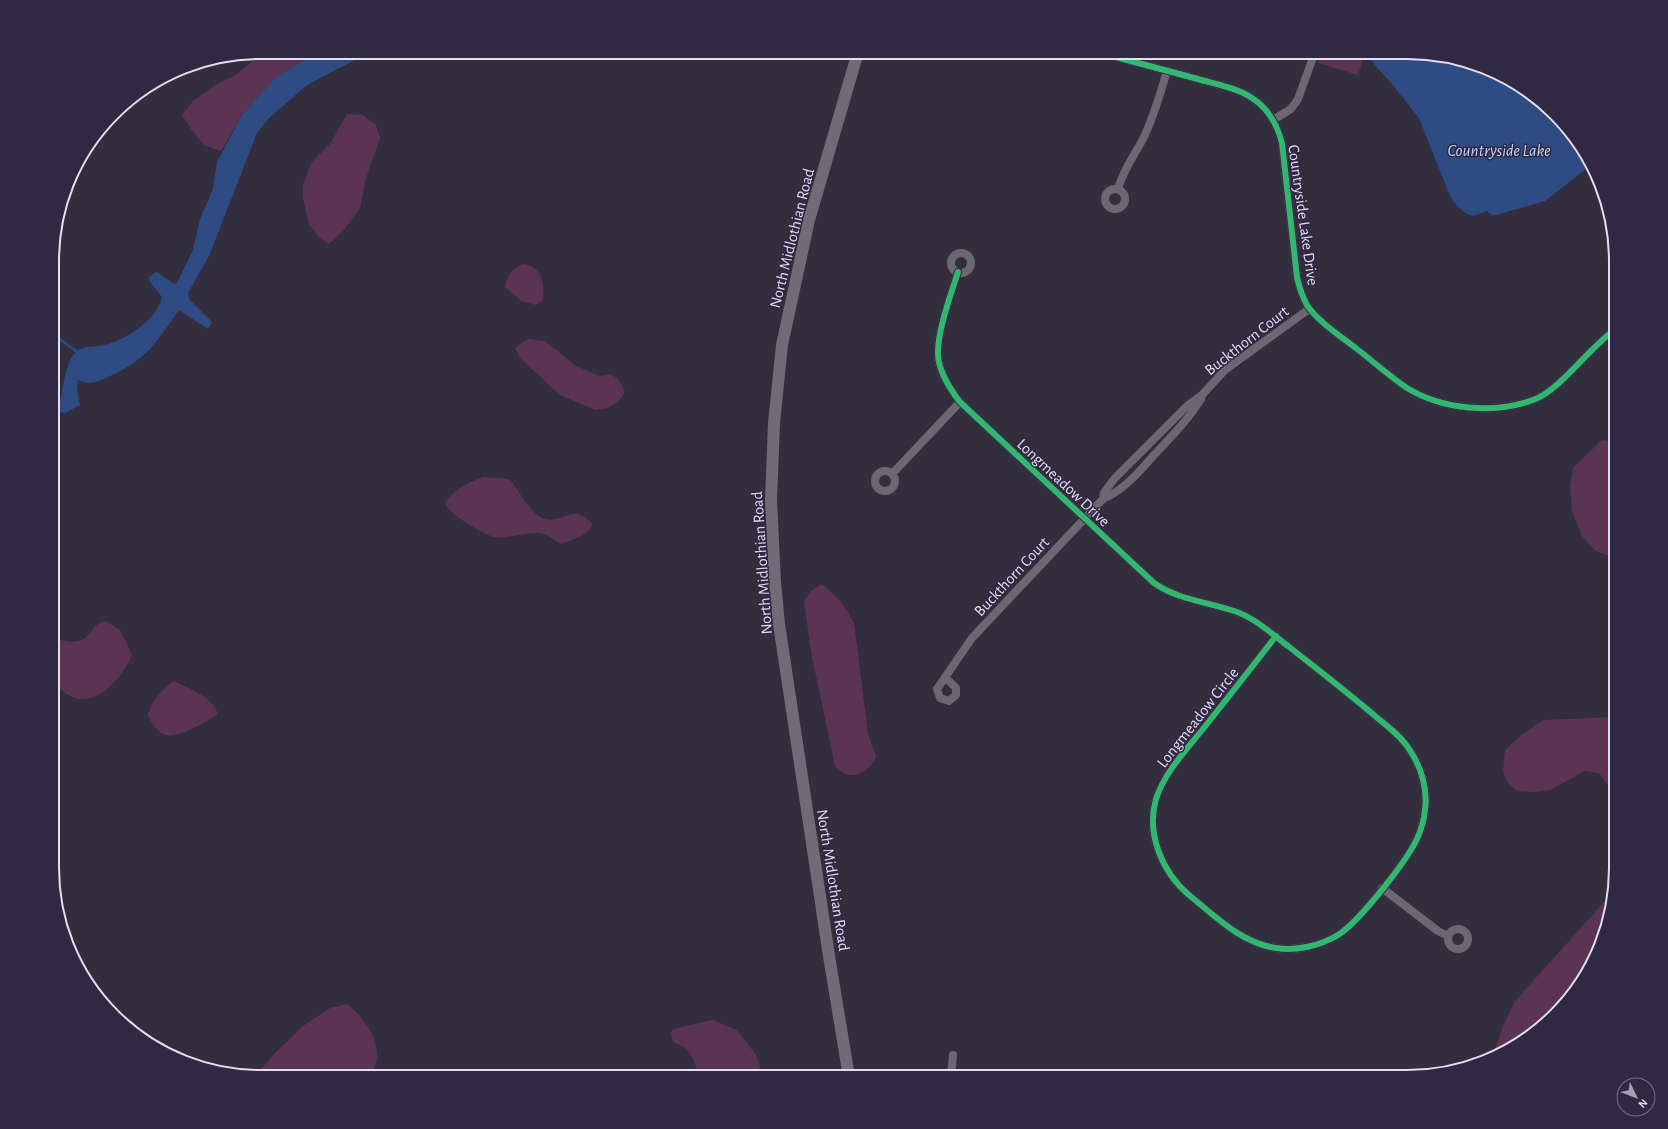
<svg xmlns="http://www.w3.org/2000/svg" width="1668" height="1129" viewBox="0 0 1668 1129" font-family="'Alegreya Sans',sans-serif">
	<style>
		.green { fill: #5b3353 }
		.water { fill: #2e4c83 }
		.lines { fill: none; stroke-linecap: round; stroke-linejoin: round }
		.stream { stroke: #2e4c83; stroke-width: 2.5 }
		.street { stroke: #6e6773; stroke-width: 8 }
		.secondary { stroke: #716a77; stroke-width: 12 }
		.cycleway-casing { stroke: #312843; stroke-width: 8 }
		.cycleway { stroke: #33b770; stroke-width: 6 }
		.labels { text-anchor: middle; stroke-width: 3; stroke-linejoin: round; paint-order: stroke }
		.street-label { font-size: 16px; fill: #e3def0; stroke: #312843 }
		.water-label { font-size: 17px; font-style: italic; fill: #c0d5f9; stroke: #312843 }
		.rim { fill: none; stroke: #e3def0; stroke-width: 2 }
	</style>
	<rect width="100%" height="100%" fill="#332e3d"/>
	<path class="green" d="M264 52H317L275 78 242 115 221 151 204 145 191 129 182 115 193 101 215 85 234 76Z
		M1322 52H1355L1364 55 1358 75 1318 63Z
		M347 114 363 115 376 125 380 138 366 178 360 208 343 231 329 244 321 239 309 225 303 198V184L311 163 330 144Z
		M523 264C542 266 545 284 543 300L536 305 521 301 505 287C505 277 514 267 523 264Z
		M528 339 545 341 576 366 600 376 611 374 618 379 625 392 619 401 608 408 595 410 560 395 520 358 515 348Z
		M1602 440 1616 442V559L1596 551 1582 536 1572 511 1570 486 1573 468Z
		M484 477 509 479C520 490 530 516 546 519 565 523 572 503 592 523 591 535 573 539 562 544 553 540 548 534 538 533 523 532 509 539 494 537 483 534 446 513 445 502 455 489 468 482 484 477Z
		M822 584C836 595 846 607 854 623L868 734 876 757C871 769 855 781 842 772 840 771 837 768 835 766L811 652 804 601 812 590Z
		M106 621 120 630 132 655C123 675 104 701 79 699 71 698 61 690 54 686V637C63 642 79 645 87 636 95 628 94 624 106 621Z
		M174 681C190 689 212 696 218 714 207 721 175 741 163 734 156 731 151 722 148 715 152 701 161 689 174 681Z
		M1616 717V796L1599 773 1585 771 1550 790 1535 792 1517 791 1508 783 1503 772 1505 750 1520 736 1543 720Z
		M1614 891 1605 935 1581 984 1545 1025 1511 1049 1493 1056 1503 1026 1515 1001Z
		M348 1004C364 1019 378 1036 377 1058 376 1064 374 1071 372 1077L255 1076 276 1052 303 1026 330 1008Z
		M712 1020 735 1029 741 1035 756 1055 760 1066 759 1077H699C696 1067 694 1057 687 1050 679 1041 672 1048 671 1032L673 1029Z"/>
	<path class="water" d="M317 52H370L307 85 269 118 257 133 209 256 188 293 189 299 212 322 208 329 179 310C157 341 147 360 110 376 97 382 92 385 78 380L77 389 80 405 65 413 59 412C61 398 65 360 77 351 83 346 92 347 100 346 123 342 157 321 162 297L150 282 149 278 154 273 157 272 174 284 177 283 193 250 200 219 213 189 217 162 242 115 275 78Z
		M1367 52H1407L1474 63 1523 87 1564 123 1588 157 1591 165 1545 201 1492 216 1487 211 1473 216C1463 213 1455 205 1450 196L1419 118 1392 84 1367 56Z"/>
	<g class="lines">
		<path class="stream" d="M54 335 76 351"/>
		<path class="street" d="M1097 52C1131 61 1164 70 1198 79 1215 84 1237 88 1252 98 1268 108 1277 124 1282 143L1297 277C1299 286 1302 296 1307 305 1316 320 1343 338 1357 349 1374 362 1389 376 1407 388 1443 410 1494 414 1533 400 1561 390 1589 347 1616 329
			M1273 120 1291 109 1298 99 1315 52
			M1118 189C1123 170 1134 156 1143 139 1154 117 1160 94 1167 71
			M1105 199a10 10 0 1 1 20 0a10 10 0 1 1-20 0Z
			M951 263a10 10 0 1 1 20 0a10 10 0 1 1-20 0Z
			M958 272C951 294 937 332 938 355 939 372 950 389 960 402L1154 583C1178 600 1209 602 1237 612 1256 619 1272 634 1288 646 1317 669 1347 692 1375 716 1387 726 1401 736 1409 749 1421 766 1428 789 1425 810 1424 820 1421 830 1417 839 1406 862 1359 922 1338 935 1320 946 1296 951 1276 948 1241 943 1215 916 1189 895 1162 872 1146 834 1156 799 1165 771 1189 747 1207 724 1230 695 1253 666 1276 636
			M875 481a10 10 0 1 1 20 0a10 10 0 1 1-20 0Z
			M892 474 960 402
			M1103 499 1104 493 1114 479 1187 406 1202 395 1225 370 1309 309
			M945 677 956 688V695L949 701 940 698 937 689 972 638 1103 499C1124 490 1139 472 1154 455 1171 437 1188 420 1201 399L1202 395
			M1382 888 1438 931 1448 936
			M1448 939a10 10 0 1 1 20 0a10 10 0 1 1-20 0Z
			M949 1077 952 1067 953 1055"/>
		<path class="secondary" d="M849 1077 829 956 779 624 775 582 771 500 774 423 782 345 809 220 858 52"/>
		<g class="cycleway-casing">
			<path id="cycleway" d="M1097 52C1131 61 1164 70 1198 79 1215 84 1237 88 1252 98 1268 108 1277 124 1282 143L1297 277C1299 286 1302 296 1307 305 1316 320 1343 338 1357 349 1374 362 1389 376 1407 388 1443 410 1494 414 1533 400 1561 390 1589 347 1616 329
				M958 272C951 294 937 332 938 355 939 372 950 389 960 402L1154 583C1178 600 1209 602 1237 612 1256 619 1272 634 1288 646 1317 669 1347 692 1375 716 1387 726 1401 736 1409 749 1421 766 1428 789 1425 810 1424 820 1421 830 1417 839 1406 862 1359 922 1338 935 1320 946 1296 951 1276 948 1241 943 1215 916 1189 895 1162 872 1146 834 1156 799 1165 771 1189 747 1207 724 1230 695 1253 666 1276 636"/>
		</g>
		<use href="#cycleway" class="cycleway"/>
	</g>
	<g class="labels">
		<g class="street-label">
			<text transform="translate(1304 215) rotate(82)" y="6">Countryside Lake Drive</text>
			<text transform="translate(791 238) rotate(-76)" y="6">North Midlothian Road</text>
			<text transform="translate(1246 340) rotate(-38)" y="6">Buckthorn Court</text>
			<text transform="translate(1064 482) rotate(43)" y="6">Longmeadow Drive</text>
			<text transform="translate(761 563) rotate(-94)" y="6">North Midlothian Road</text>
			<text transform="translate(1011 576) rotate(-47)" y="6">Buckthorn Court</text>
			<text transform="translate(1197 717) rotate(-52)" y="6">Longmeadow Circle</text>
			<text transform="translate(834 880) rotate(81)" y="6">North Midlothian Road</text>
		</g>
		<g class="water-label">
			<text x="1499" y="156">Countryside Lake</text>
		</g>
	</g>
	<path d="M0 0H1668V1129H0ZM261 59H1407A202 202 0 0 1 1609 261V868A202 202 0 0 1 1407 1070H261A202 202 0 0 1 59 868V261A202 202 0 0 1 261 59Z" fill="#312843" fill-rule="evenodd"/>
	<path class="rim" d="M261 59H1407A202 202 0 0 1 1609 261V868A202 202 0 0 1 1407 1070H261A202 202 0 0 1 59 868V261A202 202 0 0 1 261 59Z"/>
	<g transform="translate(1636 1097) rotate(133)"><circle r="19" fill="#312843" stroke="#787188"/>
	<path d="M0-3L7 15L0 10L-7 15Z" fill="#a5a0b1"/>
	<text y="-6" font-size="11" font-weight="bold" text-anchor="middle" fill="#e3def0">N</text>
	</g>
</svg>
